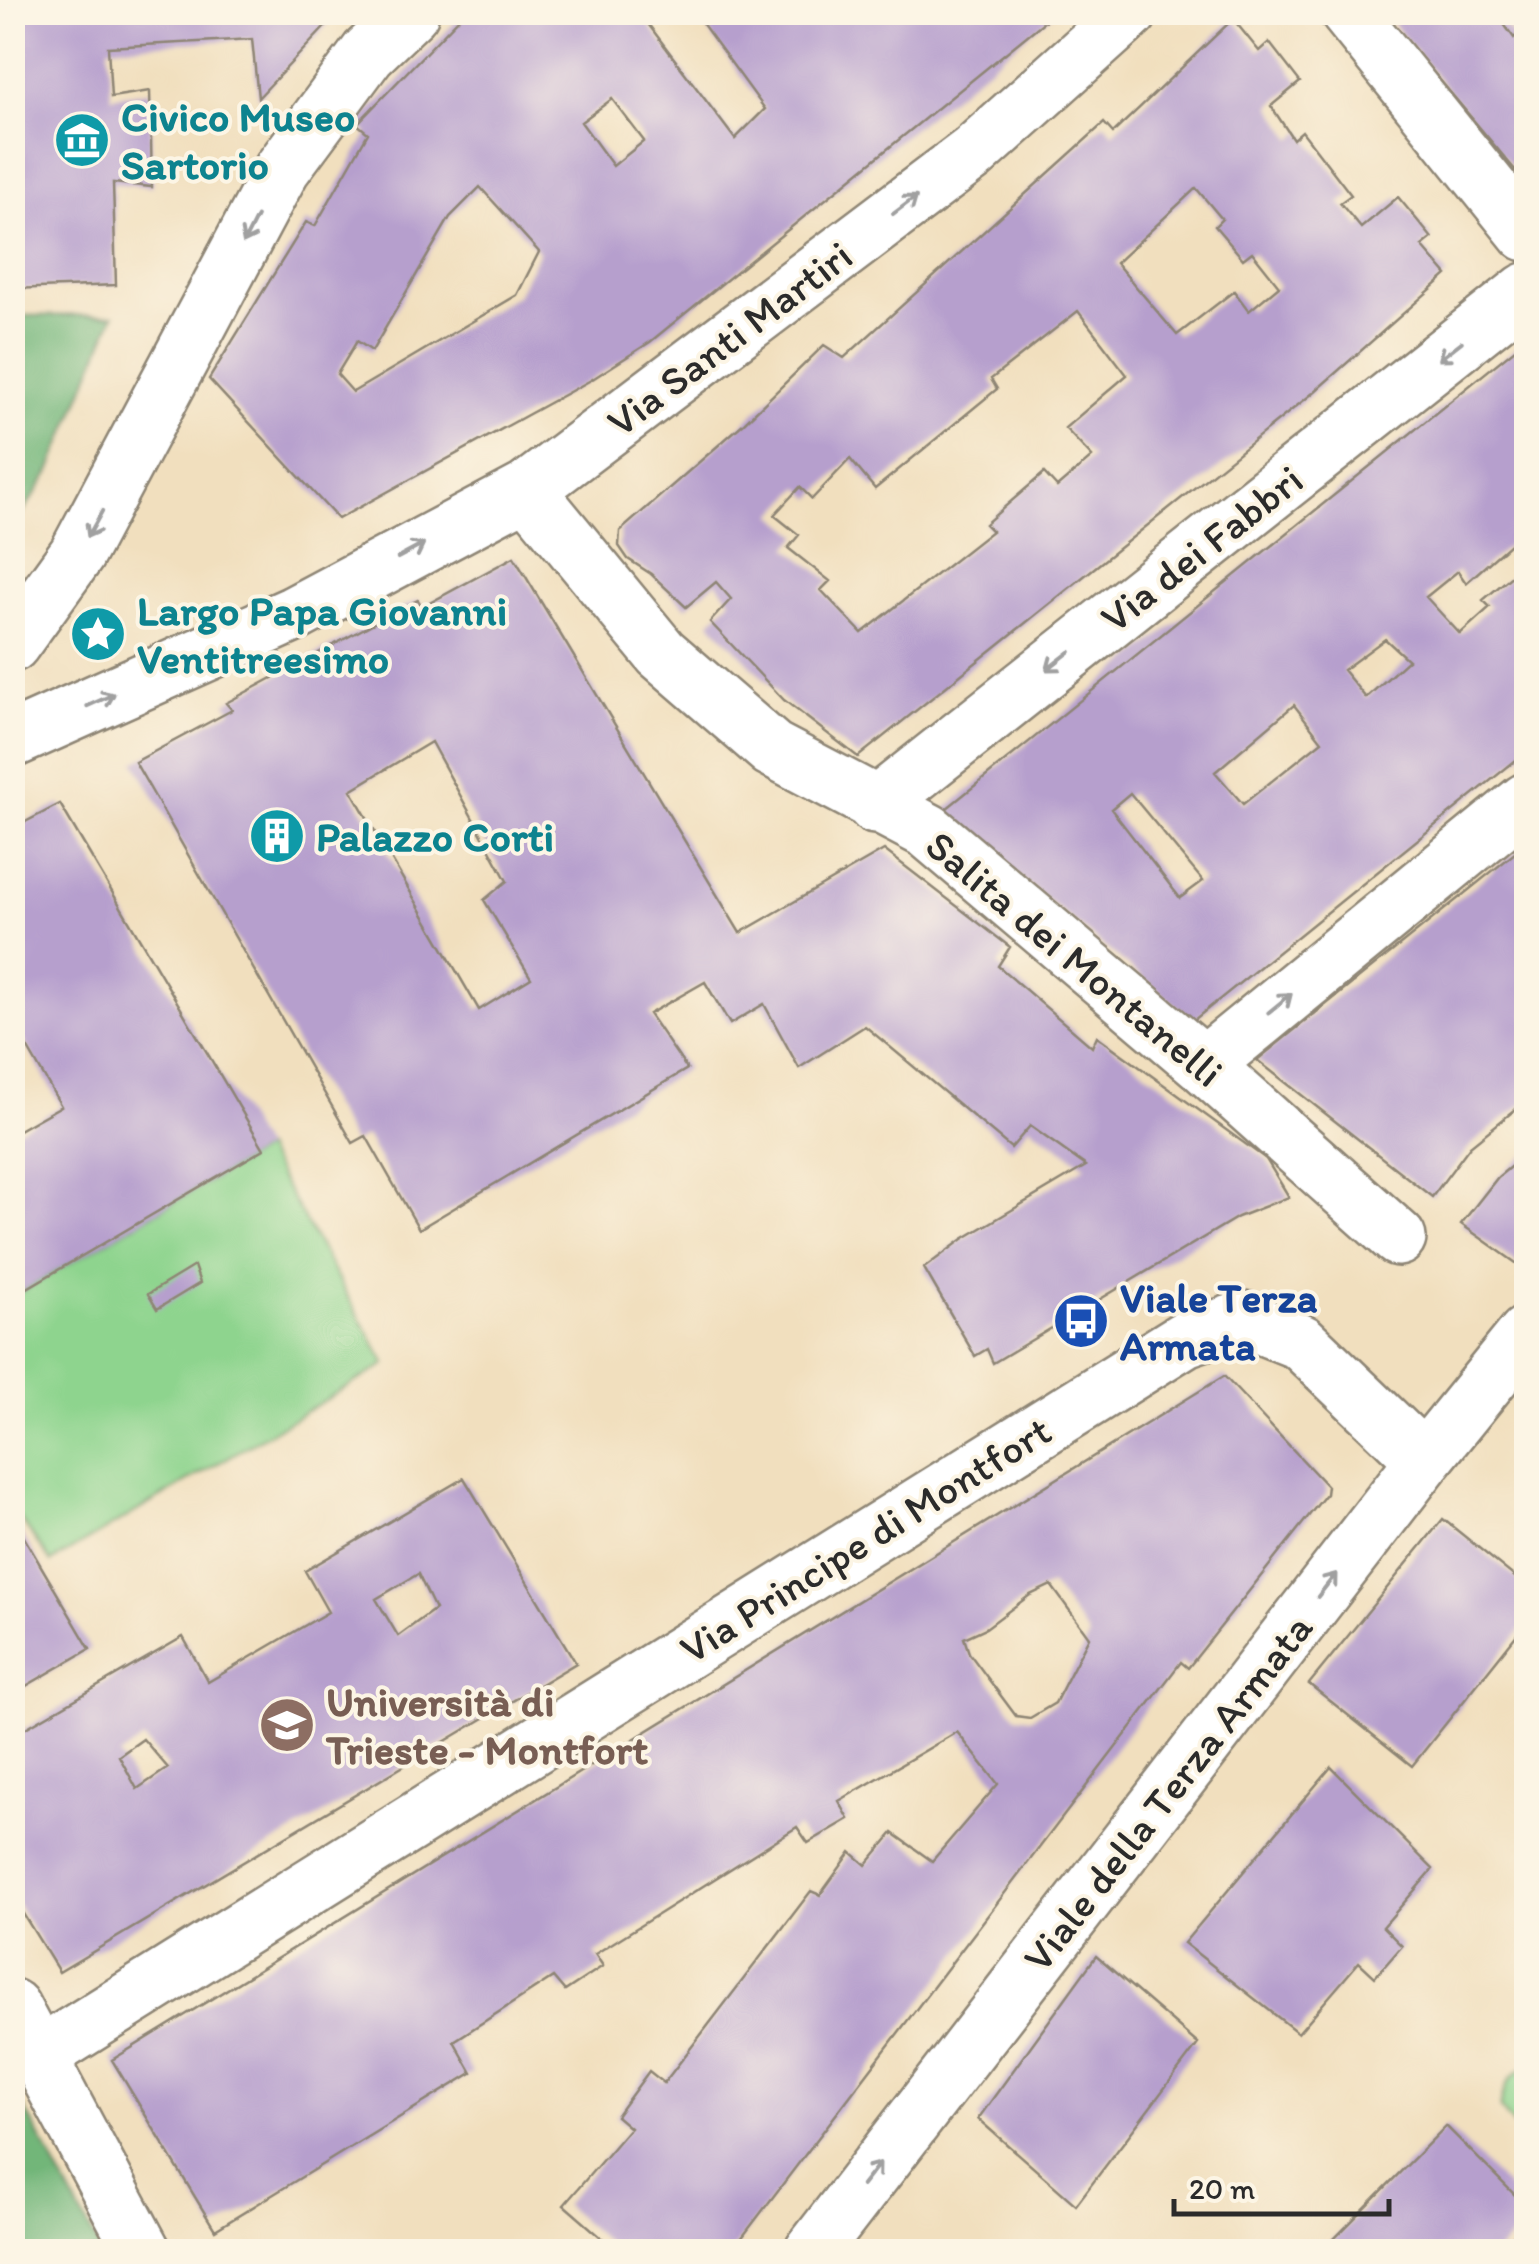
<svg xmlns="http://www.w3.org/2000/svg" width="1539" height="2264" viewBox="0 0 1539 2264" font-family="Itim,sans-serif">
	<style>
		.green { fill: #8ed48e; stroke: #5c805c; stroke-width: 2.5 }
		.forest { fill: #72b679; stroke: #4e7052; stroke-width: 2.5 }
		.building { fill: #b69fcd; fill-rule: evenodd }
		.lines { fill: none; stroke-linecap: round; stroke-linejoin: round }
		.minor-casing { stroke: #8e8574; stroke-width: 60 }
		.minor { stroke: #fff; stroke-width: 55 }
		.oneway { stroke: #a0a0a0 }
		.labels { text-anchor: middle; stroke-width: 8; stroke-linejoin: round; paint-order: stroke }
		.culture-label { font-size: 42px; font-weight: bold; fill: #0d838f; stroke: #fcf5e5; text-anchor: start }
		.street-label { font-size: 42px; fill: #2b2b2b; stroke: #fcf5e5 }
		.transit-label { font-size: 42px; font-weight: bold; fill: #164399; stroke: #fcf5e5; text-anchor: start }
		.education-label { font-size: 42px; font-weight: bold; fill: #785e54; stroke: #fcf5e5; text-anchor: start }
	</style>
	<rect width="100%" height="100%" fill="#fcf5e5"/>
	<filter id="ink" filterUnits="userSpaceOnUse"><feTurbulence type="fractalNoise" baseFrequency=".01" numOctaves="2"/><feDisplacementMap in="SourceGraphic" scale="20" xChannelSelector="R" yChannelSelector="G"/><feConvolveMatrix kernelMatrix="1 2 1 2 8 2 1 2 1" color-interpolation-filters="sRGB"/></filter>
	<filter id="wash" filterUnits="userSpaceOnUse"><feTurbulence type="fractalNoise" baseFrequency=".0048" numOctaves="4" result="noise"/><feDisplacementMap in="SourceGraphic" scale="40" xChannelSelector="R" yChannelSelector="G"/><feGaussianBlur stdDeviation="2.25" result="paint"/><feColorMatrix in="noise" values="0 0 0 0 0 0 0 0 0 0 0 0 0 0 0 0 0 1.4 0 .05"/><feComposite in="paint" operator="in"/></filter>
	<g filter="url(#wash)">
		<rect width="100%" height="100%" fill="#f1dfbe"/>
		<path class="green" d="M264 1149 386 1364 51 1562 13 1509 12 1297Z
			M1526 2068V2140L1500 2108C1504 2088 1507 2076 1526 2068Z"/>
		<path class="forest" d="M114 315 50 472 13 527V316Z
			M13 2087 101 2251H13Z"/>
		<g id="blocks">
			<path class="building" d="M12 12H339L258 98 252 39 108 47 111 97 150 91 152 187 113 183 116 285 12 289Z
				M465 12H639L735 139 765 109 694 12H1056L650 342 591 380 338 519 209 379 306 222 315 226 368 133 357 124ZM612 99 644 141 613 166 581 122ZM480 187 539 252 517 295 353 392 337 374 357 341 372 351 450 217Z
				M1383 12H1495L1514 38 1526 27V183Z
				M1233 19 1259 51 1269 42 1300 82 1271 106 1293 139 1302 131 1351 195 1340 203 1361 228 1398 197 1432 238 1422 246 1447 275 1313 393 858 757 784 700 710 622 731 599 716 582 686 607 651 574 628 559 619 546 620 531 744 423 824 345 844 358 1104 123 1113 133ZM1196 188 1222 219 1215 226 1243 259 1252 252 1279 286 1249 311 1234 291 1177 335 1116 263ZM1078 311 1127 375 1065 428 1092 457 1057 487 1044 473 985 524 992 531 862 633 821 590 830 581 788 548 799 535 774 515 800 487 812 499 850 459 875 489 997 389 991 379Z
				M1526 340V530L1466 583 1458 571 1426 597 1460 634 1490 607 1483 600 1526 564V752L1194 1020 941 813ZM1385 639 1408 660 1366 698 1343 670ZM1294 705 1322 741 1243 804 1215 772ZM1130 793 1203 881 1180 898 1111 809Z
				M514 557 740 933 884 850 1010 947 998 966 1092 1047 1097 1036 1266 1159 1289 1197 1238 1217 993 1363 987 1349 975 1356 924 1268 963 1239 1086 1166 1030 1126 1011 1148 865 1026 799 1068 764 1004 730 1024 705 982 649 1014 687 1069 419 1229 366 1136 353 1143 135 762 232 710 226 703 398 610 418 600 422 607ZM431 742 507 881 484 900 531 978 479 1010 351 790Z
				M60 804 264 1149 12 1297V1134L61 1106 12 1021V829Z
				M1526 844V1101L1470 1146 1432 1197 1257 1060Z
				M1526 1154V1270L1461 1224 1498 1177Z
				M194 1266 200 1283 157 1309 148 1294Z
				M1224 1376 1327 1486 1326 1494 1188 1668 1181 1662 731 2252H618L564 2205 630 2128 616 2116 649 2071 664 2083 811 1891 820 1895 851 1852 866 1865 893 1833 932 1861 998 1784 957 1732 839 1801 849 1819 808 1843 797 1827 595 1954 603 1966 565 1991 553 1977 454 2041 472 2073 215 2230 112 2060ZM1051 1585 1089 1637 1055 1703 1030 1718 1016 1716 969 1653 964 1638 986 1628 1030 1595Z
				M464 1478 576 1663 59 1972 12 1896V1736L183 1637 208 1682 328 1612 305 1571ZM418 1574 435 1609 398 1636 376 1599ZM143 1739 168 1768 137 1789 119 1756Z
				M12 1517 90 1649 12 1694Z
				M1443 1519 1526 1586V1623L1412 1766 1309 1684Z
				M1331 1767 1433 1869 1383 1927 1402 1946 1375 1977 1359 1962 1298 2033 1184 1943Z
				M1096 1956 1198 2044 1076 2205 978 2119Z
				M1446 2126 1526 2206V2222L1497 2252H1321Z"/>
		</g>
	</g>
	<g filter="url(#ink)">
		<use href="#blocks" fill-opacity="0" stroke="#8e8574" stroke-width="2.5"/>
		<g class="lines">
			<g class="minor-casing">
				<path id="minor" d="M1348 12 1526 233
					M527 490 661 653 772 749 928 831 1204 1065 1398 1238
					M12 644 77 554 282 169 368 53 411 12
					M12 740 294 614 527 490 973 153 1130 12
					M875 806 1526 291
					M1204 1065 1526 801
					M12 2007 143 2252
					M42 2054 1185 1339 1243 1319 1301 1342 1424 1460
					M812 2252 1424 1460 1526 1334"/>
			</g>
			<use href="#minor" class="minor"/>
		</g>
		<defs><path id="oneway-shaft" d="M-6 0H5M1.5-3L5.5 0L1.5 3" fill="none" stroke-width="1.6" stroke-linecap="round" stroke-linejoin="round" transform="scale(2.5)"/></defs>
		<g class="oneway">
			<use href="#oneway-shaft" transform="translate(905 205) rotate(-37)"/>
			<use href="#oneway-shaft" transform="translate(250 230) rotate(117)"/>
			<use href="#oneway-shaft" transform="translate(1450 351) rotate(142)"/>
			<use href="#oneway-shaft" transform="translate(95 524) rotate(119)"/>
			<use href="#oneway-shaft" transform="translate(411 551) rotate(-28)"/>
			<use href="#oneway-shaft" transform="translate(1058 661) rotate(142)"/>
			<use href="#oneway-shaft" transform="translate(101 700) rotate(-24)"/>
			<use href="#oneway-shaft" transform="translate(1280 1003) rotate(-39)"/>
			<use href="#oneway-shaft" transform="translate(1327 1585) rotate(-52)"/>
			<use href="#oneway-shaft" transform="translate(871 2174) rotate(-52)"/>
		</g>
	</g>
	<defs>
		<g id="museum-disc" transform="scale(2.875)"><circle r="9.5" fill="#0f9aa8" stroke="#fcf5e5"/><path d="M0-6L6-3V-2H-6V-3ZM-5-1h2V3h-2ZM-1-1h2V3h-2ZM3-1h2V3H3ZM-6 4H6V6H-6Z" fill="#fff"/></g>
		<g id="sight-disc" transform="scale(2.875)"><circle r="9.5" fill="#0f9aa8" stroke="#fcf5e5"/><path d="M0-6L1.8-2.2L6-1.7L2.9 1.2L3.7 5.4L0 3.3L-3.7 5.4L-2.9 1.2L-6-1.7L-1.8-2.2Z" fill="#fff"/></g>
		<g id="building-disc" transform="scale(2.875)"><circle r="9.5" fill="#0f9aa8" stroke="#fcf5e5"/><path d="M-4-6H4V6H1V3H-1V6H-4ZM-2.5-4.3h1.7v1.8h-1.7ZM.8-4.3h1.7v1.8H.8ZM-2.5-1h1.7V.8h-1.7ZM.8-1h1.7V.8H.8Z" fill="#fff"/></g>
		<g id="bus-disc" transform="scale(2.875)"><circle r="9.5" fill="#1a4fb4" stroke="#fcf5e5"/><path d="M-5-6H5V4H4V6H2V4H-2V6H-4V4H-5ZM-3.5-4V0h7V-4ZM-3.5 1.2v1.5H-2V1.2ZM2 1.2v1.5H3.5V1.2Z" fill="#fff"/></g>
		<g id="school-disc" transform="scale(2.875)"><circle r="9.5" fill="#8d6e63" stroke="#fcf5e5"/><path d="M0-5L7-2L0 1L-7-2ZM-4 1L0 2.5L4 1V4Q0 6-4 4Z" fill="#fff"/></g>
	</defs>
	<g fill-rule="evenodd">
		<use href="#museum-disc" x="82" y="140"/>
		<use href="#sight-disc" x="98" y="634"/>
		<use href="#building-disc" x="277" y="836"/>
		<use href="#bus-disc" x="1081" y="1321"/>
		<use href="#school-disc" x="287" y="1725"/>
	</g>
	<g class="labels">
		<g class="culture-label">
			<text x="121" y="131">Civico Museo<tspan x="121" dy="48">Sartorio</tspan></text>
			<text x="137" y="625">Largo Papa Giovanni<tspan x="137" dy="48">Ventitreesimo</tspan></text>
			<text x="316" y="851">Palazzo Corti</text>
		</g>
		<g class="street-label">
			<text transform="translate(729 338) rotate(-37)" y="15">Via Santi Martiri</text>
			<text transform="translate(1201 548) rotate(-38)" y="15">Via dei Fabbri</text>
			<text transform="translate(1075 958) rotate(40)" y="15">Salita dei Montanelli</text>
			<text transform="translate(865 1539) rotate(-32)" y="15">Via Principe di Montfort</text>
			<text transform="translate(1167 1792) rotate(-52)" y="15">Viale della Terza Armata</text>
		</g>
		<g class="transit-label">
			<text x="1120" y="1312">Viale Terza<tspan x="1120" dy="48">Armata</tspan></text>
		</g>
		<g class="education-label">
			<text x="326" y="1716">Università di<tspan x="326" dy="48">Trieste - Montfort</tspan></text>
		</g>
	</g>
	<rect width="1539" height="2264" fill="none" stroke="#fcf5e5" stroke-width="50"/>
	<path d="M1174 2199v15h215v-15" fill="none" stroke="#2b2b2b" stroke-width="5"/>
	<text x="1189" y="2199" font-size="30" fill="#2b2b2b" stroke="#fcf5e5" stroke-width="8" paint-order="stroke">20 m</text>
</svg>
